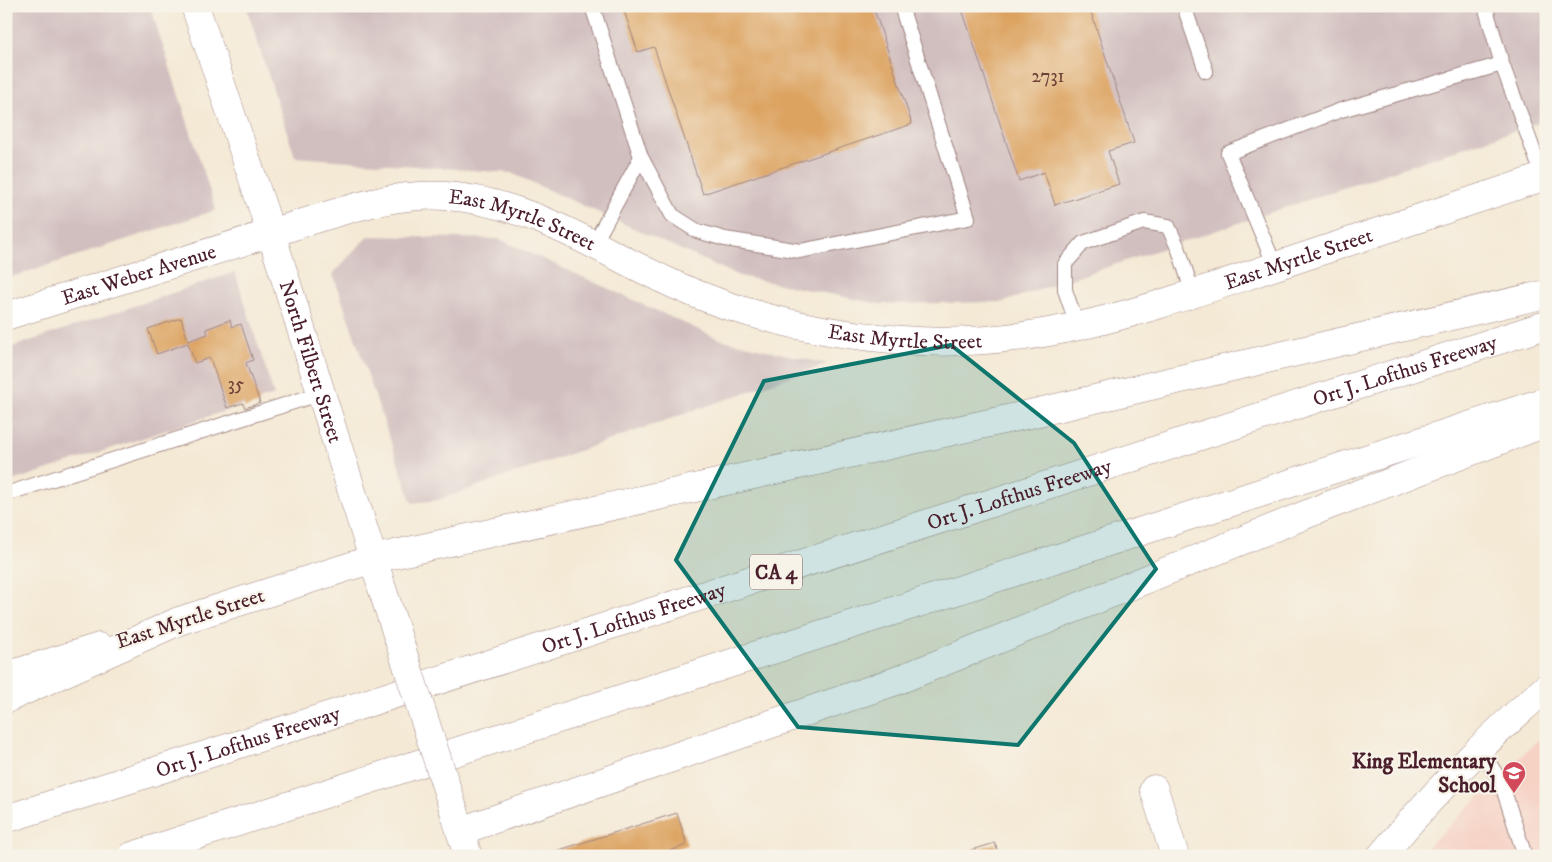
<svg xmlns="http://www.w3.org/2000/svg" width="1552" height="862" viewBox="0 0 1552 862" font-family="'IM FELL DW Pica',serif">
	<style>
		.built { fill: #f6d2c5 }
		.industrial { fill: #d1bfbf }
		.building { fill: #dca25f }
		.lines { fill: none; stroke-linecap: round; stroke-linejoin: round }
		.lane-casing { stroke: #9f8480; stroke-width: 16 }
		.street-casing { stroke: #9f8480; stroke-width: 29 }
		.secondary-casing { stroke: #9f8480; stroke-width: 29 }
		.highway-casing { stroke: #9f8480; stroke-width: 29 }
		.lane { stroke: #fff; stroke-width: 14 }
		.street { stroke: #fff; stroke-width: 28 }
		.secondary { stroke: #fff; stroke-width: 28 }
		.highway { stroke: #fff; stroke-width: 28 }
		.secondary-bridge-casing { stroke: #9f8480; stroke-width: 29; stroke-linecap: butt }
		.secondary-bridge { stroke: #fff; stroke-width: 28 }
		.marked { fill: #0f766e; fill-opacity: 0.2; stroke: #0f766e; stroke-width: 4; stroke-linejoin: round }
		.labels { text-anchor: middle; stroke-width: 4.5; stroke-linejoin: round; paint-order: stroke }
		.number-label { font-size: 19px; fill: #6e4038 }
		.shield { fill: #f7f3e8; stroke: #7e5f64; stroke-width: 1 }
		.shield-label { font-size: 20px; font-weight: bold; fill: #4a1f2b }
		.street-label { font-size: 21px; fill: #4a1f2b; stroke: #f7f3e8 }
		.poi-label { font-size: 21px; font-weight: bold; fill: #4a1f2b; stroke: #f7f3e8; text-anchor: end }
	</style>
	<rect width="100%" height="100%" fill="#f7f3e8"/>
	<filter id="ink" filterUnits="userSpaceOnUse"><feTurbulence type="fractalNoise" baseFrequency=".02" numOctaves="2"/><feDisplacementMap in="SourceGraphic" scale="10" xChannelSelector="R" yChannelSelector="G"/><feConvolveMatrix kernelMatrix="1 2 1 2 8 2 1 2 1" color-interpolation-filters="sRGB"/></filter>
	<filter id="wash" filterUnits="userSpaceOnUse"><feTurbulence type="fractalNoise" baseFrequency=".0096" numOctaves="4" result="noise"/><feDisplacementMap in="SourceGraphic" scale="20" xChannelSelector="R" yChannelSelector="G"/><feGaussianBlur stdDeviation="1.12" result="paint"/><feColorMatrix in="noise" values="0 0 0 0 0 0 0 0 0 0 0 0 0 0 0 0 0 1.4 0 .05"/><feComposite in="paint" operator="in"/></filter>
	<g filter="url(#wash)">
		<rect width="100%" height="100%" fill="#f4e9d5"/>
		<path class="built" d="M1546 732V856H1418Z"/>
		<path class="industrial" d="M6 6H150L216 210 6 279Z
			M246 6H1546V120L1003 302 879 304 739 276 511 173 295 157Z
			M368 236 499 239 719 339 827 364 438 500 412 503 333 274Z
			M235 272 274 395 6 483V349Z"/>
		<g id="blocks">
			<path class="building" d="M628 6H873L912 124 703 194 654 47 638 52 623 8Z
				M961 6H1089L1134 143 1108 151 1119 184 1055 205 1044 172 1019 181Z
				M181 318 188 341 208 334 206 329 230 320 232 327 241 324 253 360 246 363 260 403 245 408 243 403 227 408 210 358 195 363 188 343 157 354 148 329Z
				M677 813 687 845 655 856H540Z
				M995 843 999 856H955V855Z"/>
		</g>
	</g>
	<g filter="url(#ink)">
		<use href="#blocks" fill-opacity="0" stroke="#9f8480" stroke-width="1"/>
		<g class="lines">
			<g class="lane-casing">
				<path id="lane" d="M592 6 641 157 672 215 697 231 725 239 800 251 968 218 901 6
					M1184 6 1206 71
					M1485 6 1502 64
					M594 244 641 157
					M1275 266 1228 153 1341 110 1502 64 1543 177
					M1078 328 1065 290V264L1083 243 1144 222 1168 226 1179 250 1193 294
					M6 494 322 393
					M1480 749 1501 782 1525 856"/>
			</g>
			<g class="street-casing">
				<g id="street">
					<path id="s1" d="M6 316 271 233"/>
					<path d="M6 676 99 647"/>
					<path d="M1154 789 1175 856"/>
					<path d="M1381 856C1431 796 1486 739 1546 688"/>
				</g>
			</g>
			<g class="secondary-casing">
				<g id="secondary">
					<path id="s2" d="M195 6 271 233 380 581"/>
					<path id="s3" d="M271 233C328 216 386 192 446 196 531 202 600 251 675 285 746 317 824 334 902 340 1039 351 1152 307 1279 265 1368 235 1457 206 1546 176"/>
					<path d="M179 621 373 559"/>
					<path d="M454 811 468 856"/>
				</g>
			</g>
			<g class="highway-casing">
				<g id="highway">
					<path d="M373 559 1039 412 1546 294"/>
					<path d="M6 699 179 621"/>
					<path id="s4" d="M6 819 1546 325"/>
					<path d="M460 831 896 681 1327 506 1546 423"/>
					<path d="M132 856 1546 401"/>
				</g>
			</g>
			<use href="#lane" class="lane"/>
			<use href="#street" class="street"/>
			<use href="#secondary" class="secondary"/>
			<use href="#highway" class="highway"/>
			<g class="secondary-bridge-casing">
				<path id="secondary-bridge" d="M381 585 454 811"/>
			</g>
			<use href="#secondary-bridge" class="secondary-bridge"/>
		</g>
	</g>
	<path class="marked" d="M951 345 1074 443 1156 569 1018 745 798 727 676 560 764 381Z"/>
	<defs>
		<g id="school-pin" transform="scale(1.25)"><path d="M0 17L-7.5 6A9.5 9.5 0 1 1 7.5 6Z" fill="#d1495b" stroke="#f7f3e8"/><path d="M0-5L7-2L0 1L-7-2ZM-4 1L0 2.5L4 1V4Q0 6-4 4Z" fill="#fff"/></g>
	</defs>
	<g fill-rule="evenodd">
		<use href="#school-pin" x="1514" y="773"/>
	</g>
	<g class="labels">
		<g class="number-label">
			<text x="1048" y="82">2731</text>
			<text x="236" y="390">35</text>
		</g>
		<rect class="shield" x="750" y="554.5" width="52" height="35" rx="4"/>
		<g class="shield-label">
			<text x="776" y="579">CA 4</text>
		</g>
		<g class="street-label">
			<text dy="7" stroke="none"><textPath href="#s3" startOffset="260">East Myrtle Street</textPath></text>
			<text dy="7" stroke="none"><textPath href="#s3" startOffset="1070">East Myrtle Street</textPath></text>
			<text dy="7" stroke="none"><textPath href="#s1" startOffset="139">East Weber Avenue</textPath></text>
			<text dy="7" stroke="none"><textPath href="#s3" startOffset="665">East Myrtle Street</textPath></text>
			<text dy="7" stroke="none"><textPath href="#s2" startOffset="374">North Filbert Street</textPath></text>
			<text dy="7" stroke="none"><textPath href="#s4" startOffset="1469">Ort J. Lofthus Freeway</textPath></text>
			<text dy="7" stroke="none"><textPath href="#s4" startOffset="1064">Ort J. Lofthus Freeway</textPath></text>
			<text transform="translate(190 618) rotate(-18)" y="7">East Myrtle Street</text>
			<text dy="7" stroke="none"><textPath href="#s4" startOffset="659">Ort J. Lofthus Freeway</textPath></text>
			<text dy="7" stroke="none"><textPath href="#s4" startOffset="254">Ort J. Lofthus Freeway</textPath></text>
		</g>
		<g class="poi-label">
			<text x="1496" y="768">King Elementary<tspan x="1496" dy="24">School</tspan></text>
		</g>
	</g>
	<rect width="1552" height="862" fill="none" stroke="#f7f3e8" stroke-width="25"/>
</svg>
